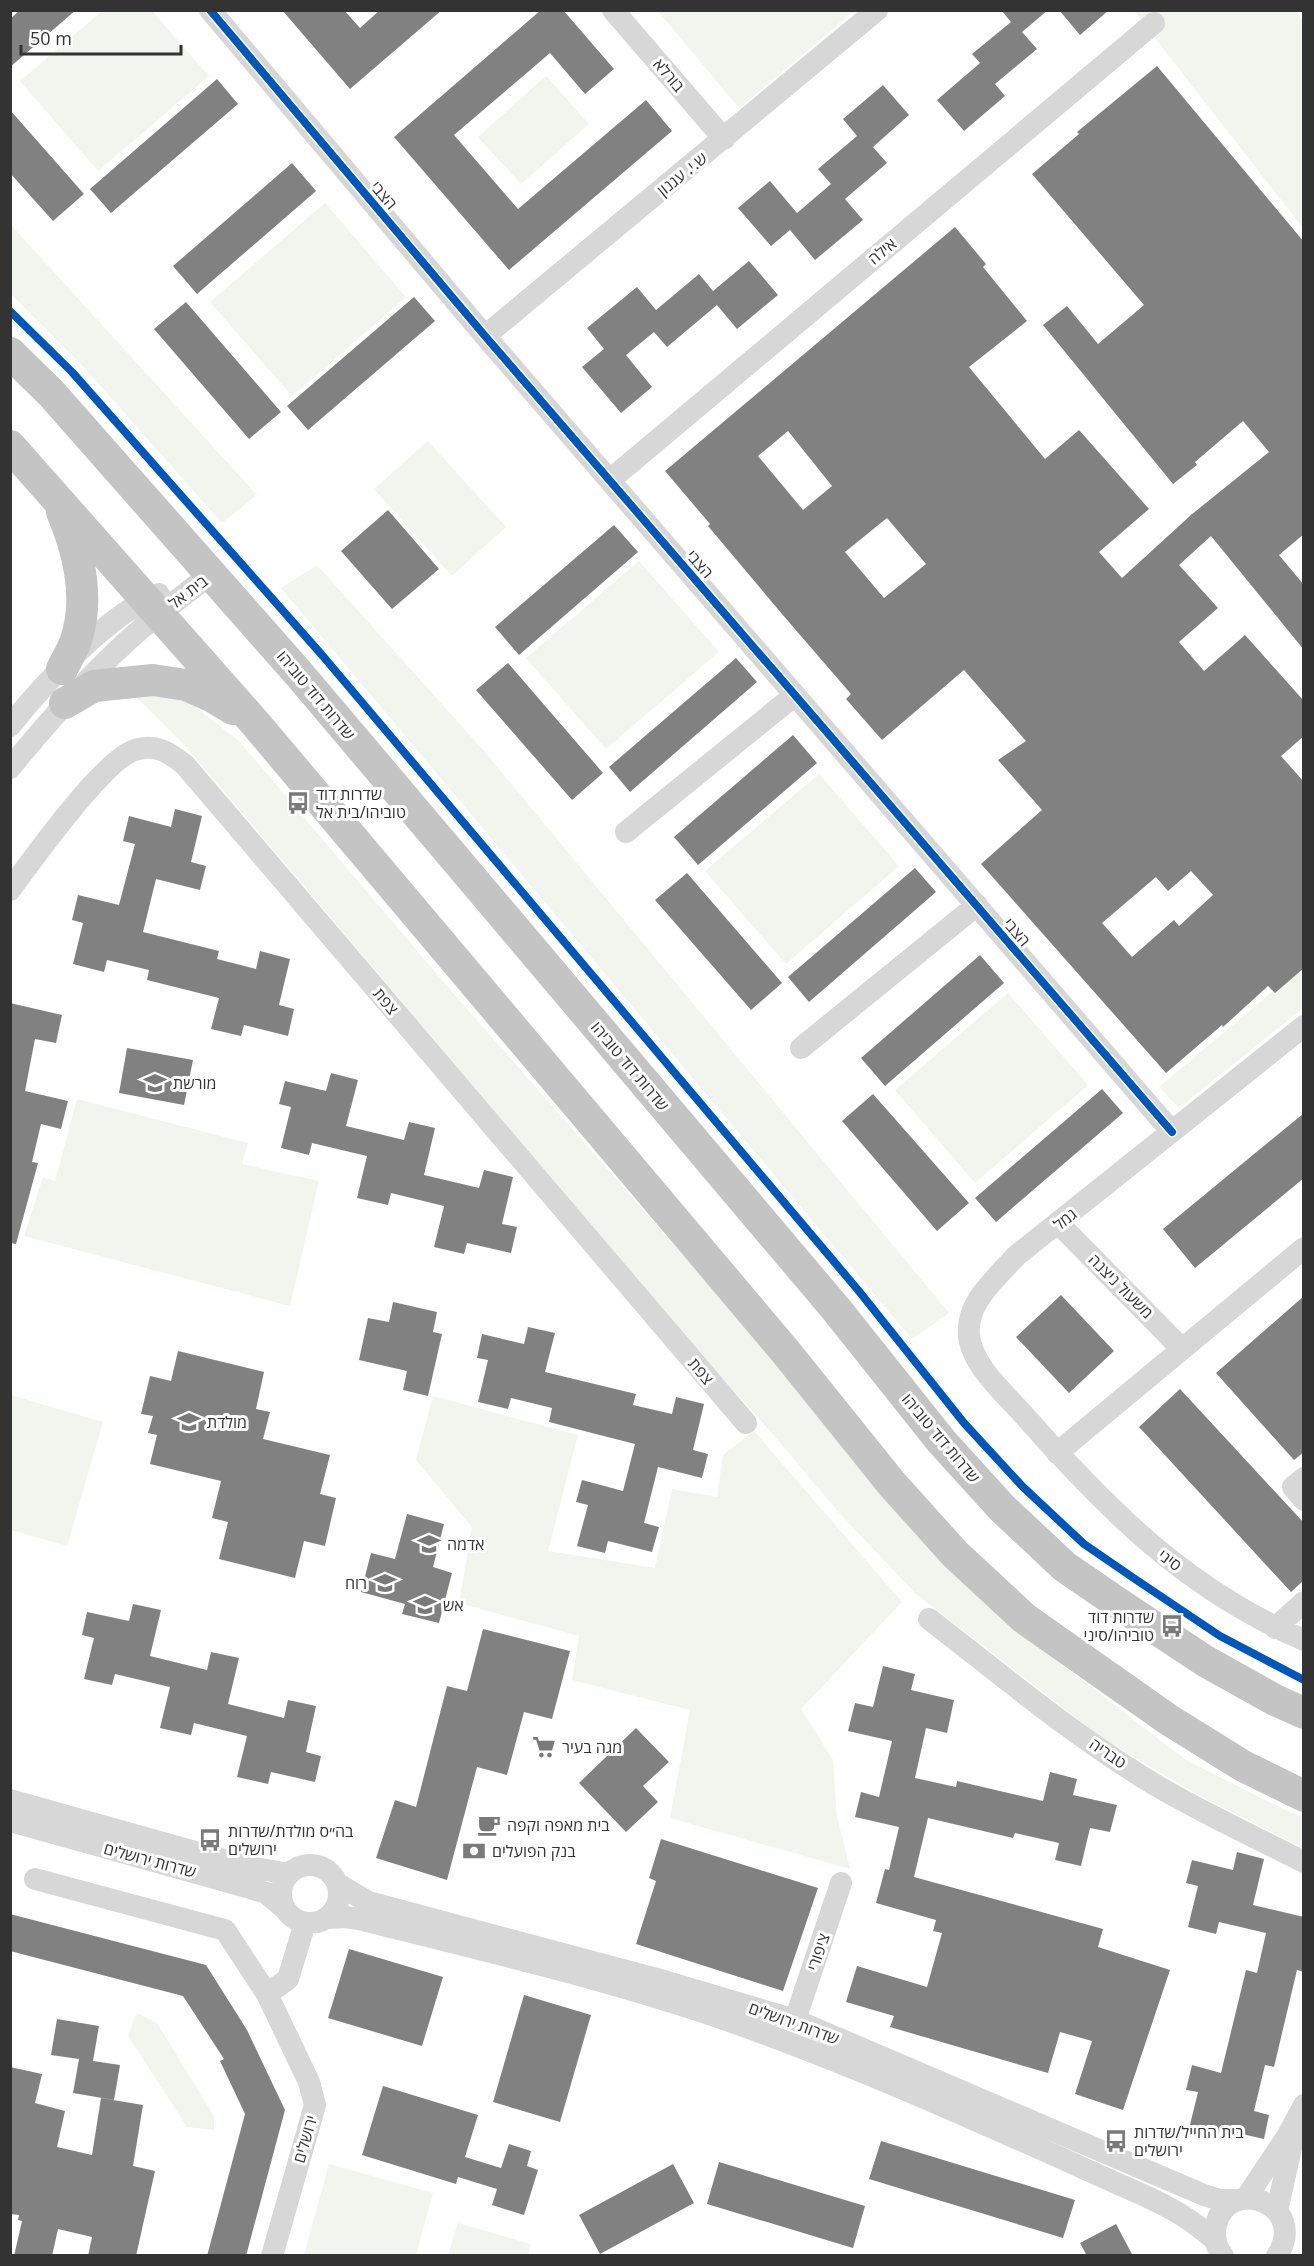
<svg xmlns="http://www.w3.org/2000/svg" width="1314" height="2266" viewBox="0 0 1314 2266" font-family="'Open Sans','Noto Sans Hebrew',sans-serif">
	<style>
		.green { fill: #f1f5ed }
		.building { fill: #818181; fill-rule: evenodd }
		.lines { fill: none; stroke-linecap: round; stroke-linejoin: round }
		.minor { stroke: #d7d7d7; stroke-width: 22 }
		.highway { stroke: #c4c4c4; stroke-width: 32 }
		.cycleway-casing { stroke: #fff; stroke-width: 11 }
		.cycleway { stroke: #0057b8; stroke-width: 8 }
		.labels { text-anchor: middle; stroke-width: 6; stroke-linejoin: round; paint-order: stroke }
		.street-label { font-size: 16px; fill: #333; stroke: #fff }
		.poi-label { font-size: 16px; fill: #333; stroke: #fff; text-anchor: start }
	</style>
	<rect width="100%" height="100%" fill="#fff"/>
	<path class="green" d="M102 11H152L209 76 98 171 20 81Z
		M658 11H854L739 108Z
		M1134 11H1297L1304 24 1303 228Z
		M546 76 589 124 521 184 478 137Z
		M325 203 406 297 292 396 210 302Z
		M10 225H11L257 495 222 523 81 364 11 294Z
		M428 441 506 527 452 576 374 489Z
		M639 561 719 652 606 749 526 658Z
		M317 565 484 751 949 1313 912 1339 281 588Z
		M164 696 189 702 239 741 453 993 780 1366 891 1506 1016 1629 1186 1760 1281 1808 1303 1817V1848L1202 1797 1102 1738 916 1594 841 1515 771 1432 691 1343 188 749 136 697Z
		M819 774 899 866 786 964 705 871Z
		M1303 966V1008L1179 1108 1159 1087Z
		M1008 993 1088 1085 975 1183 895 1090Z
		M77 1099 248 1143 242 1164 319 1181 290 1306 24 1236 43 1177 55 1181Z
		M11 1395 103 1422 67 1546 11 1530Z
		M433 1396 578 1435 548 1551 655 1568 672 1489 717 1497 723 1455 754 1431 902 1602 801 1709 833 1760 837 1817 850 1869 670 1818 690 1710 572 1680 579 1636 459 1603 472 1527 416 1460Z
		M137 2013 157 2023 214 2116V2130L187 2127 128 2036Z
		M329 2164 433 2193 416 2255H304Z
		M458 2223 531 2244 528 2255H448Z"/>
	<path class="building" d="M20 10H76L10 67V19Z
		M282 10H344L360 28 380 10H442L350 89Z
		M541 10H563L614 69 585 94 550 53 454 135 518 209 646 100 672 131 509 270 394 137Z
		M1001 10H1048L1022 32 1037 49 995 84 1005 96 964 131 937 100 980 63 972 54 1011 22Z
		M1059 10H1109L1080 35Z
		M1157 66 1304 242V534L1279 555 1304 585V650L1211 536 1179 565 1218 608 1179 642 1204 671 1245 635 1304 701V736L1281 756 1304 782V968L1275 993 1268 986 1223 1027 1222 1025 1166 1073 981 864 1042 810 998 760 1026 741 964 670 882 740 846 699 851 694 782 614 708 526 710 524 665 471 955 227 986 264 983 267 1027 321 969 367 1045 459 1079 430 1149 509 1099 552 1122 578 1191 515 1269 452 1243 421 1195 462 1197 465 1173 484 1043 325 1067 306 1098 344 1144 305 1032 174 1079 134 1077 132ZM788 431 832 486 803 510 758 456ZM887 518 926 564 884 598 845 552ZM1191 871 1213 895 1179 926 1174 920 1132 957 1102 923 1156 877 1168 891Z
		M217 79 238 104 111 213 90 189Z
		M883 85 909 115 873 147 887 163 845 199 863 220 815 260 790 230 771 246 738 208 770 181 797 213 831 184 818 169 857 136 843 119Z
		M10 110 84 194 53 221 10 173Z
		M292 163 316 191 197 294 173 266Z
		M749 261 778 295 737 329 717 305 667 347 654 332 626 355 652 387 621 413 582 367 604 349 587 328 637 287 656 310 699 274 713 291Z
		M414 297 435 321 308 430 287 406Z
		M186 302 281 412 249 439 154 329Z
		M388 510 439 569 392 609 341 551Z
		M614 525 638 552 519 655 495 627Z
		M736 658 757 682 630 792 609 767Z
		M508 663 603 773 572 800 476 690Z
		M793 735 817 763 698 865 674 837Z
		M175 809 202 816 191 862 206 866 200 890 156 879 143 932 219 951 217 959 256 969 260 951 290 959 279 1005 294 1009 288 1036 244 1025 241 1036 211 1029 219 998 147 980 149 970 107 960 104 972 73 964 83 923 72 920 78 895 119 905 135 844 123 841 129 816 171 827Z
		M915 868 936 892 809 1002 788 977Z
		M687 873 782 983 751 1010 655 900Z
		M980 955 1004 983 885 1086 861 1058Z
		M10 1003 62 1015 56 1043 35 1039 25 1091 68 1101 61 1129 41 1124 32 1162 38 1163 16 1244 10 1243Z
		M127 1048 193 1060 184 1105 119 1093Z
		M331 1073 358 1080 346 1126 404 1140 409 1122 435 1128 424 1175 479 1188 484 1170 513 1177 502 1224 517 1227 511 1253 467 1243 464 1254 434 1247 444 1206 391 1193 388 1205 357 1198 367 1156 312 1143 309 1155 281 1148 291 1107 279 1104 285 1081 326 1091Z
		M1102 1089 1123 1113 996 1222 975 1198Z
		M873 1094 969 1203 937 1231 842 1121Z
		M1304 1113V1178L1195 1268 1163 1229Z
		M1061 1295 1114 1351 1069 1393 1016 1337Z
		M1304 1296V1452L1294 1460 1216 1373Z
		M393 1302 437 1312 433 1332 442 1334 428 1396 403 1390 407 1371 359 1360 368 1318 389 1322Z
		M528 1327 555 1333 545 1372 636 1394 633 1405 672 1414 676 1397 704 1404 693 1450 708 1454 702 1478 658 1467 644 1523 659 1527 652 1552 608 1541 605 1553 577 1546 588 1505 576 1502 582 1480 623 1491 635 1444 549 1422 552 1408 511 1398 508 1409 478 1402 488 1360 477 1358 482 1334 524 1344Z
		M178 1351 264 1372 256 1409 270 1412 263 1439 330 1455 320 1494 336 1498 325 1546 304 1541 295 1578 219 1559 228 1522 212 1518 221 1481 150 1464 157 1435 148 1433 153 1416 141 1414 150 1376 171 1381Z
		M1180 1389 1304 1523V1580L1291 1592 1139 1427Z
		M407 1514 444 1524 433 1567 452 1573 439 1623 402 1614 405 1604 361 1592 371 1553 395 1559Z
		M133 1604 161 1610 150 1656 207 1670 211 1652 239 1658 228 1704 284 1718 288 1700 316 1706 306 1752 321 1756 315 1782 271 1772 268 1784 237 1777 247 1736 194 1723 191 1735 160 1728 170 1687 115 1674 112 1685 84 1679 94 1638 82 1635 87 1612 129 1621Z
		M483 1629 570 1651 552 1719 524 1712 507 1775 477 1767 447 1880 376 1858 395 1800 416 1807 447 1686 467 1691Z
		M883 1666 915 1674 911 1690 954 1700 947 1733 926 1728 915 1778 956 1787 957 1781 1043 1801 1050 1772 1077 1779 1073 1795 1117 1805 1110 1832 1090 1828 1081 1866 1055 1860 1059 1843 1015 1833 1013 1838 928 1818 914 1877 1103 1929 1098 1947 1170 1970 1123 2110 1075 2094 1092 2041 1060 2032 1048 2073 890 2027 894 2016 846 2002 857 1966 927 1987 942 1933 933 1931 936 1920 876 1903 885 1869 889 1870 899 1827 855 1817 861 1792 879 1797 892 1741 848 1731 855 1703 873 1707Z
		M636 1728 669 1762 643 1786 658 1802 626 1832 579 1783Z
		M661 1839 818 1888 783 1991 636 1944 656 1881 649 1878Z
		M1237 1852 1264 1859 1253 1905 1304 1917V1972L1297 1970 1274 2067 1265 2065 1254 2111 1269 2115 1264 2139 1220 2129 1217 2140 1188 2133 1198 2092 1186 2090 1192 2065 1221 2073 1246 1970 1257 1973 1266 1933 1219 1922 1216 1934 1188 1927 1198 1886 1186 1883 1192 1860 1233 1870Z
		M10 1914 206 1965 247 2030 285 2110 246 2256H207L245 2114 220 2061 224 2059 183 1996 10 1951Z
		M349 1949 443 1977 422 2046 328 2018Z
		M524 1995 591 2015 560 2122 493 2102Z
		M57 2019 99 2026 93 2061 120 2065 114 2100 73 2093 79 2059 51 2055Z
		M10 2067 42 2074 35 2103 65 2111 57 2147 92 2155 101 2098 143 2105 133 2166 155 2171 136 2256H88L92 2237 58 2229 52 2256H14L22 2221 18 2220 19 2215 10 2214Z
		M383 2086 478 2115 465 2157 501 2168 509 2144 531 2151 527 2166 538 2170 524 2215 492 2205 497 2189 458 2177 456 2184 362 2155Z
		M881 2141 1075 2200 1063 2238 869 2179Z
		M719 2162 865 2206 853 2248 707 2204Z
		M673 2164 694 2203 600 2254 579 2215Z
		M1116 2224 1133 2256H1087L1080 2243Z"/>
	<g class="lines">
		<path class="minor" d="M210 10 485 336 1172 1132
			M613 10 724 139
			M485 336 877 10
			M610 480 1154 23
			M10 726C43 684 111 612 159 594
			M10 768C51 718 94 669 142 628 165 609 188 592 211 574
			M626 832 795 695
			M10 890C32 860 104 759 135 750 156 743 170 753 185 765L746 1423
			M1304 1026 1016 1256C996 1279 966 1302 969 1335 971 1364 1004 1393 1022 1413 1106 1508 1185 1589 1304 1640
			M801 1048 977 905
			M1059 1224 1182 1349
			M1057 1453 1304 1248
			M1304 1478 1293 1487 1304 1500
			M929 1619C1003 1676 1076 1738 1157 1786 1205 1814 1255 1837 1304 1862
			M1275 1628 1304 1602
			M10 1800 249 1867 289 1874
			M10 1821 250 1888 266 1893 284 1908
			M281 1894a29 29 0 1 1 58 0a29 29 0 1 1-58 0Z
			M35 1879 225 1930 267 1994
			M338 1884 368 1902 664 1981 795 2020 1204 2195 1220 2200H1238
			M328 1918 345 1917 359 1919C478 1949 598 1977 715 2016 861 2066 1002 2132 1143 2195 1172 2208 1192 2220 1216 2241
			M795 2020 841 1883
			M1246 2198 1288 2135 1304 2105
			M1277 2211 1293 2139
			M272 2256 315 2105 309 2082 267 1994 288 1979 305 1923
			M1223 2256C1216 2247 1213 2236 1216 2225 1228 2174 1310 2204 1277 2256"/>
		<path class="highway" d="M10 353 51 393 299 674 836 1309 942 1442 1002 1508 1065 1567 1119 1604 1205 1661 1275 1700 1304 1713
			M10 446 255 723 785 1351 892 1484 955 1554 1024 1618 1169 1720 1243 1766 1304 1796
			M62 669C66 660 73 650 76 640 90 597 79 552 62 512
			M65 703 94 686 153 680 186 685 213 697 233 709"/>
		<g class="cycleway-casing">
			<path id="cycleway" d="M210 10 485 336 1172 1132
				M10 311 72 372 322 655 858 1290 964 1423 1023 1487 1084 1544 1135 1579 1220 1636 1304 1680"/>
		</g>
		<use href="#cycleway" class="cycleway"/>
	</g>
	<defs>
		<g id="bus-bare" transform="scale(1.8)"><path d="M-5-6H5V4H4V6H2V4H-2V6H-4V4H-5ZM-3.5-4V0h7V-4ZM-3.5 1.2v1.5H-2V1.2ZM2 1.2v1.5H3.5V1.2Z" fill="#7a7a7a" stroke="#fff" stroke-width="2.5" paint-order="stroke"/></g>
		<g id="school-bare" transform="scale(1.8)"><path d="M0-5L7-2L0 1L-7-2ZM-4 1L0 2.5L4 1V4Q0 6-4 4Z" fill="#7a7a7a" stroke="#fff" stroke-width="2.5" paint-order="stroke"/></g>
		<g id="supermarket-bare" transform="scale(1.8)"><path d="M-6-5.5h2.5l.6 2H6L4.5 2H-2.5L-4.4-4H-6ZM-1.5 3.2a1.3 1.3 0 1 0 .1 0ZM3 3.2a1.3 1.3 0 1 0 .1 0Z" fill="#7a7a7a" stroke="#fff" stroke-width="2.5" paint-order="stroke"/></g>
		<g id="cafe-bare" transform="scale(1.8)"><path d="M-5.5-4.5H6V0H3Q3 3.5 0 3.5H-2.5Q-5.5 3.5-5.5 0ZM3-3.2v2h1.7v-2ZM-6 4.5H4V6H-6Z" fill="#7a7a7a" stroke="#fff" stroke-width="2.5" paint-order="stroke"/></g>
		<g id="bank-bare" transform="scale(1.8)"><path d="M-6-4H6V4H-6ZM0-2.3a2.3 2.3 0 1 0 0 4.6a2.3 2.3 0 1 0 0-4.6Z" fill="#7a7a7a" stroke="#fff" stroke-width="2.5" paint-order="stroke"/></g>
	</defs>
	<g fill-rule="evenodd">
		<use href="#bus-bare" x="298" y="803"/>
		<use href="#school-bare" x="155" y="1083"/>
		<use href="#school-bare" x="189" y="1422"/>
		<use href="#school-bare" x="429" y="1544"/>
		<use href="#school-bare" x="385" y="1583"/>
		<use href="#school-bare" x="425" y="1605"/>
		<use href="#bus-bare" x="1172" y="1626"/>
		<use href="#supermarket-bare" x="544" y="1747"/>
		<use href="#cafe-bare" x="489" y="1825"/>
		<use href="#bus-bare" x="210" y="1840"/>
		<use href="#bank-bare" x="474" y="1851"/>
		<use href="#bus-bare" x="1116" y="2141"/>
	</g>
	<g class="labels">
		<g class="street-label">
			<text transform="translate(669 75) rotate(49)" y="6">בורלא</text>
			<text transform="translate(682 174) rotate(-39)" y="6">ש.י. עגנון</text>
			<text transform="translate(384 195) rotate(50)" y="6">הצבי</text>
			<text transform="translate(882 251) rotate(-40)" y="6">אילה</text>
			<text transform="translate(700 564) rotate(49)" y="6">הצבי</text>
			<text transform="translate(188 592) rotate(-37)" y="6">בית אל</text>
			<text transform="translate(316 695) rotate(50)" y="6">שדרות דוד טוביהו</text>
			<text transform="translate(1017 932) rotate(49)" y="6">הצבי</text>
			<text transform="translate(386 1001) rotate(50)" y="6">צפת</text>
			<text transform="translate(630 1066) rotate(50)" y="6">שדרות דוד טוביהו</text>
			<text transform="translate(1065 1219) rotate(-38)" y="6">גמל</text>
			<text transform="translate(1121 1286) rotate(45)" y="6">משעול ניצנה</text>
			<text transform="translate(701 1371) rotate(50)" y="6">צפת</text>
			<text transform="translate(941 1438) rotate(50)" y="6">שדרות דוד טוביהו</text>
			<text transform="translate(1170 1560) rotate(36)" y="6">סיני</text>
			<text transform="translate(1108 1753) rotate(34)" y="6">טבריה</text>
			<text transform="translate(150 1860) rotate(15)" y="6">שדרות ירושלים</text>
			<text transform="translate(818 1952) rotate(-71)" y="6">ציפורי</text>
			<text transform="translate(794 2023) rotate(20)" y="6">שדרות ירושלים</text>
			<text transform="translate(305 2139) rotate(-74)" y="6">ירושלים</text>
		</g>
		<g class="poi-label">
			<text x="316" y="800">שדרות דוד<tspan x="316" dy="18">טוביהו/בית אל</tspan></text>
			<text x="173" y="1089">מורשת</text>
			<text x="207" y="1428">מולדת</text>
			<text x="447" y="1550">אדמה</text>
			<text x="367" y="1589" text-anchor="end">רוח</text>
			<text x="443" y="1611">אש</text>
			<text x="1154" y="1623" text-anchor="end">שדרות דוד<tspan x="1154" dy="18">טוביהו/סיני</tspan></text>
			<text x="562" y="1753">מגה בעיר</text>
			<text x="507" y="1831">בית מאפה וקפה</text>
			<text x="228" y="1837">בה״ס מולדת/שדרות<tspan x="228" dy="18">ירושלים</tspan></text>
			<text x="492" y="1857">בנק הפועלים</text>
			<text x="1134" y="2138">בית החייל/שדרות<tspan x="1134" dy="18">ירושלים</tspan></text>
		</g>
	</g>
	<rect width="1314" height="2266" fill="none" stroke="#333333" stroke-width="24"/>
	<path d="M21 45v9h160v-9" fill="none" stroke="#333333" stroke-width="3"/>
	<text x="30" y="45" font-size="18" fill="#333333" stroke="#ffffff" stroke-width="4.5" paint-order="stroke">50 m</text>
</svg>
